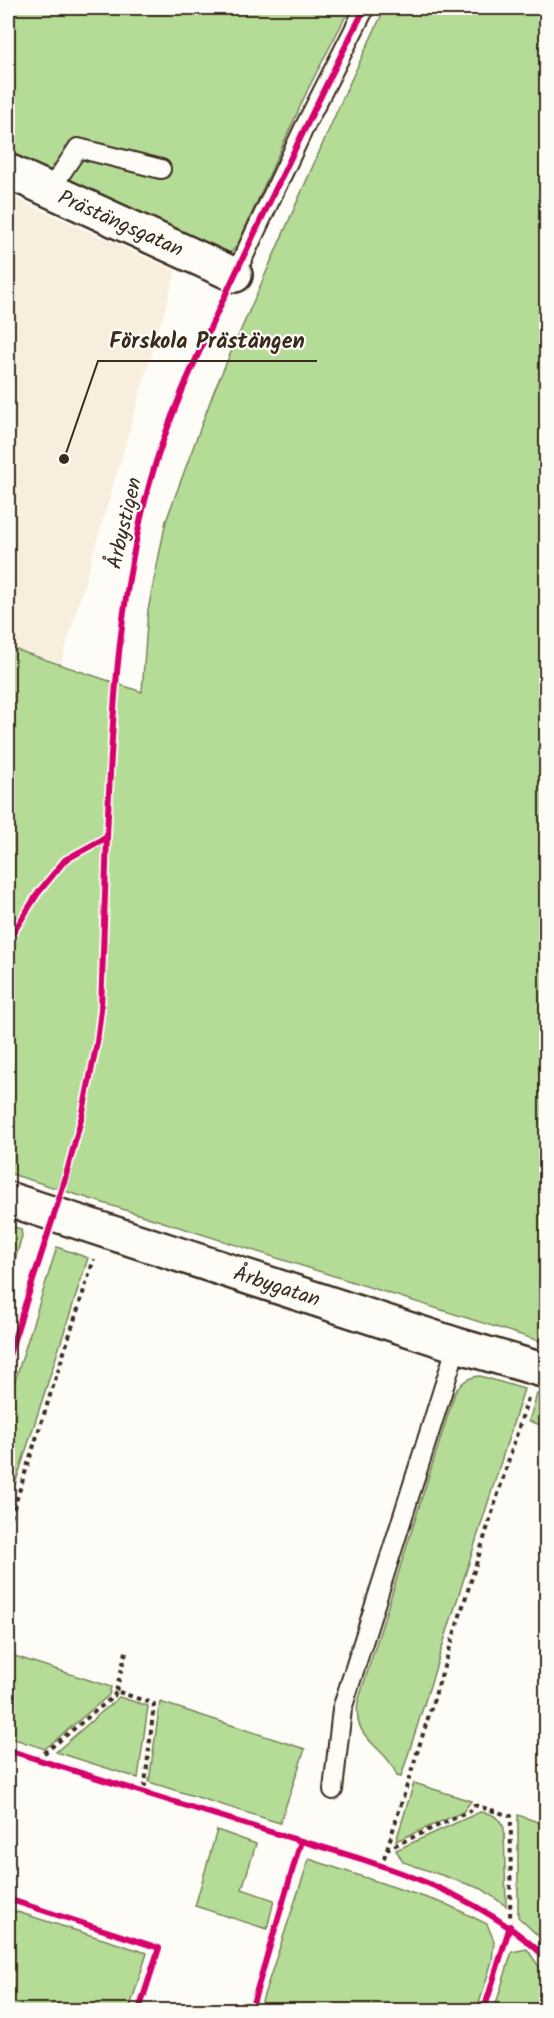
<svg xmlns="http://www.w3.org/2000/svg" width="554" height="2018" viewBox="0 0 554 2018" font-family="Kalam,sans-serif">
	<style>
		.built { fill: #f8eedd }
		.green { fill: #b5dc97; stroke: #78835a; stroke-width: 1.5 }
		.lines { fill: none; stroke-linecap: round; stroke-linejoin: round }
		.lane-casing { stroke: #3b2a1e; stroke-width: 22 }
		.street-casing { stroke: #3b2a1e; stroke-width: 38 }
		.path { stroke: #3b2a1e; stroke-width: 4; stroke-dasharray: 4.5 4.5; stroke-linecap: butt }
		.lane { stroke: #fdfcf7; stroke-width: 18 }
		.street { stroke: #fdfcf7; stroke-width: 33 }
		.cycleway-casing { stroke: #fdfcf7; stroke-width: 10 }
		.cycleway { stroke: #d6006c; stroke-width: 6 }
		.labels { text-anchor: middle; stroke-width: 4.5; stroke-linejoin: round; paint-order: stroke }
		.street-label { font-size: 21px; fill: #3b2a1e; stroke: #fdfcf7 }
		.leader { fill: none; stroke: #3b2a1e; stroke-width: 2 }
		.callout-dot { fill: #3b2a1e; stroke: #fdfcf7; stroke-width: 2 }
		.callout-label { font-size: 22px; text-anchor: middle; font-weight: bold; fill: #3b2a1e; stroke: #fdfcf7; stroke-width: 4.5; stroke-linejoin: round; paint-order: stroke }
	</style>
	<rect width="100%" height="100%" fill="#fdfcf7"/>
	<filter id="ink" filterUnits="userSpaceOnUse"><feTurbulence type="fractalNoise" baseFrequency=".0167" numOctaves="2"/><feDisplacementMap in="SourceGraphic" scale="12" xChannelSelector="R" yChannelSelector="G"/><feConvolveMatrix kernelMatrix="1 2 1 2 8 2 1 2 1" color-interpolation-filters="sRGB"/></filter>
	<g filter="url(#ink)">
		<path class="built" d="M8 195 176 271 61 663 8 647Z"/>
		<path class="green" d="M8 8H350L308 89 237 246 225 258 8 154Z
			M385 8H546V1343L8 1173V647L142 692 148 610 166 521 214 391 345 93Z
			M8 1225 21 1229 22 1236 8 1284Z
			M57 1247 88 1258 8 1506V1403Z
			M480 1376 524 1389 401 1777 397 1776C386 1744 352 1743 358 1702L455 1392C462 1382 468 1377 480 1376Z
			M537 1394 546 1397V1427L529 1421Z
			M8 1654 111 1687 109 1695 45 1749 8 1737Z
			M119 1697 148 1706 138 1778 56 1752Z
			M160 1702 305 1749 280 1823 149 1782Z
			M414 1783 471 1801 463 1812 396 1841Z
			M480 1812C492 1813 499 1817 504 1828L506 1906 482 1889 403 1862 396 1850Z
			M518 1815 546 1825V1943L518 1917Z
			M217 1830 256 1844 242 1889 274 1900 267 1929 195 1906Z
			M309 1859 448 1905 487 1924 494 1941 492 1961 477 2010H259Z
			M8 1909 147 1953 129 2010H8Z
			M527 1949 546 1977V2010H494L512 1952Z"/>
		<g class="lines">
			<g class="lane-casing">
				<path id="lane" d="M50 190 78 148 161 169
					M235 275 304 128 365 8
					M333 1790 342 1709 457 1345"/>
			</g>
			<g class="street-casing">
				<path id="street" d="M8 171 235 275
					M8 1199 457 1345 546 1371"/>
			</g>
			<path class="path" d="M8 1526 94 1259
				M116 1691 127 1648
				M37 1759 114 1696 116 1691 154 1704 144 1793
				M387 1849 528 1398
				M381 1867 387 1849 470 1811 474 1805 511 1816 510 1926"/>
			<use href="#lane" class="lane"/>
			<use href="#street" class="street"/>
			<g class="cycleway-casing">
				<path id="cycleway" d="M8 941 38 893 65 860 107 837C112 718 118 598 150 482 169 413 200 350 230 285 274 192 318 99 365 8
					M8 1358 62 1190 83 1112 97 1042 101 1010 107 837
					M8 1750C93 1777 178 1803 264 1830 363 1860 470 1884 546 1958
					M8 1899 159 1948 139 2010
					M251 2010 301 1841
					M484 2010 510 1926"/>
			</g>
			<use href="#cycleway" class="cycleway"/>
		</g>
	</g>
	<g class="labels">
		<g class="street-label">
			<text transform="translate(121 223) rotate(24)" y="7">Prästängsgatan</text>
			<text transform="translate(124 523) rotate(-77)" y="7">Årbystigen</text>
			<text transform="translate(277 1286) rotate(18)" y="7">Årbygatan</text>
		</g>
	</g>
	<path class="leader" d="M64 459L98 361H317"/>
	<circle class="callout-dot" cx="64" cy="459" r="6"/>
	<g class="callout-label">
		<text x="207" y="348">Förskola Prästängen</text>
	</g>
	<rect width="554" height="2018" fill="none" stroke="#fdfcf7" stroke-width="30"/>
	<rect x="15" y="15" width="524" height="1988" fill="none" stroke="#3b2a1e" stroke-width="2" filter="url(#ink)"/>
</svg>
